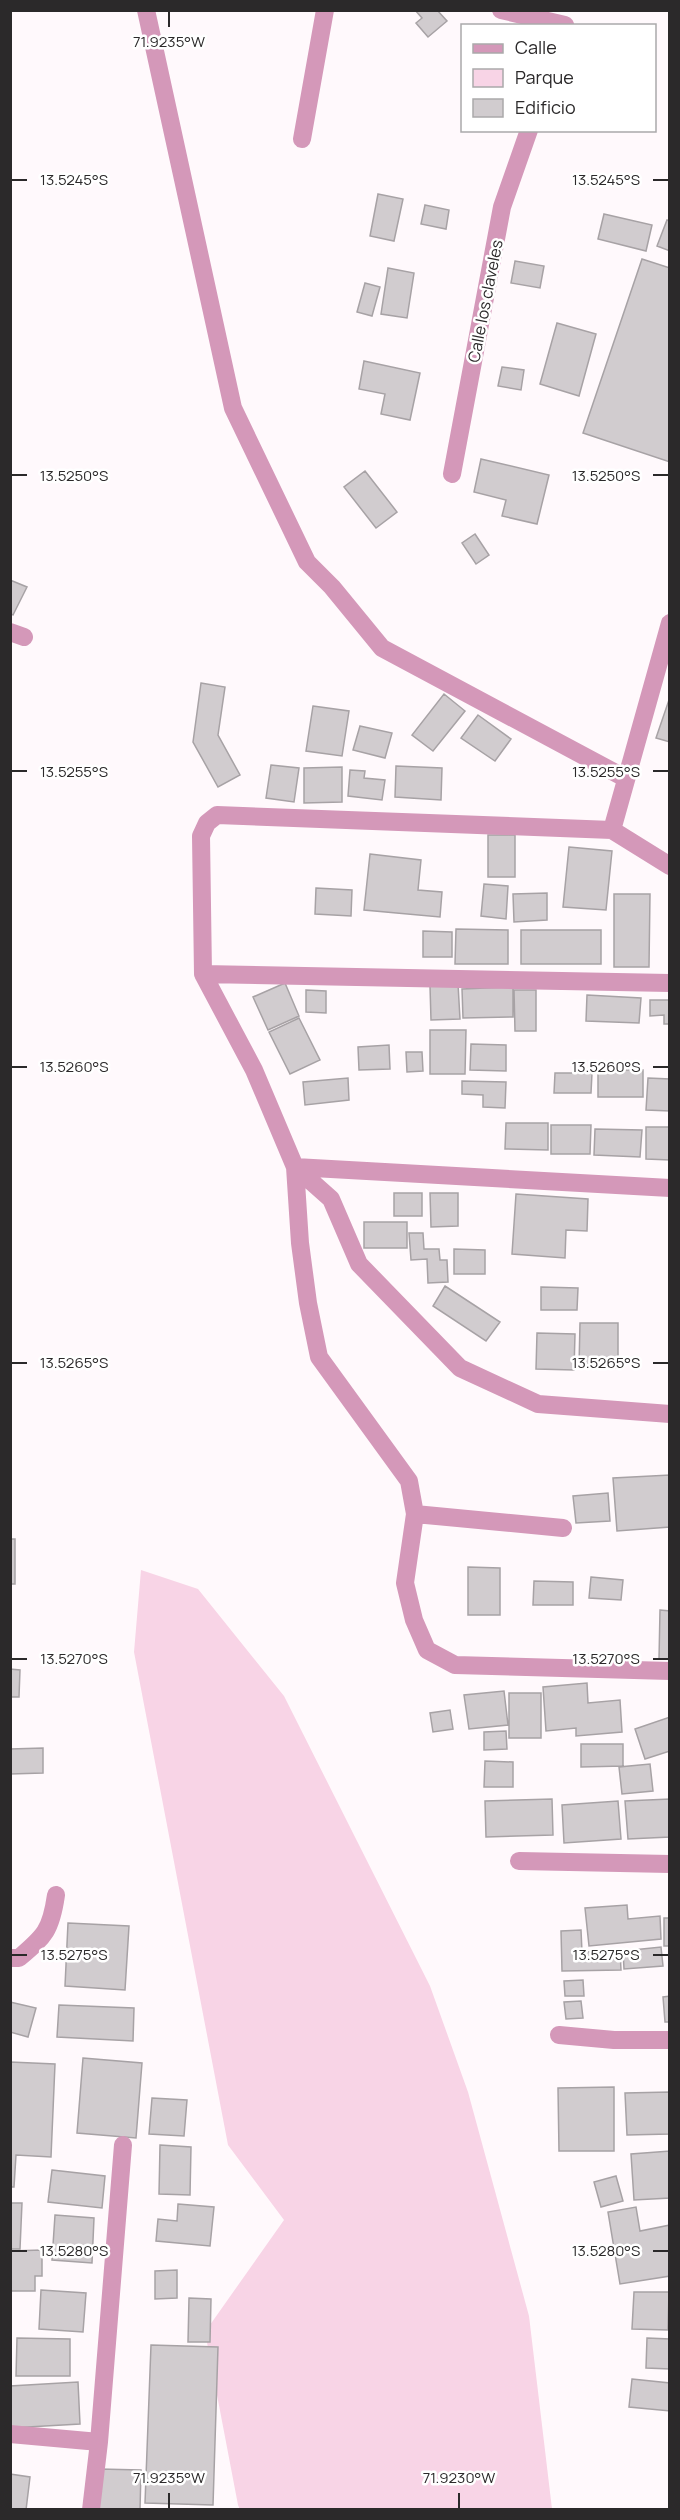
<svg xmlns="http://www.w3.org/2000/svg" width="680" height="2520" viewBox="0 0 680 2520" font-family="Manrope,sans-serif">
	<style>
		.green { fill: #f8d4e6 }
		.building { fill: #d1cccf; stroke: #a7a2a5; stroke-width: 1.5 }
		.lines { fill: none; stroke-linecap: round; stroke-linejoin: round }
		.minor { stroke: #d498b9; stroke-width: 18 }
		.ticks { fill: none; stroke: #2b292a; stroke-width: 2 }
		.labels { text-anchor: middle; stroke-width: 5; stroke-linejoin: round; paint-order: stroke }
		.street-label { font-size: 16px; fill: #2b292a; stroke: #fff }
		.ticks-label { font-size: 15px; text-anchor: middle; fill: #2b292a; stroke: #fff; stroke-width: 5; stroke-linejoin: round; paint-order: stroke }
	</style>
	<rect width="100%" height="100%" fill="#fff9fc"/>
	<path class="green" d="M141 1570 198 1589 284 1696 430 1986 468 2092 529 2316 552 2509 240 2510 238 2505 205 2332 284 2220 228 2145 134 1652Z"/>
	<path class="building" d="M415 10H437L447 21 428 37 416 23 422 18Z
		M378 194 403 199 394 241 370 236Z
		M425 205 449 210 446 229 421 224Z
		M604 214 652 225 646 251 598 239Z
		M667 220 670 221V251L657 246Z
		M642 259 670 268V462L583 433Z
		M515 261 544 266 540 288 511 283Z
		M388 268 414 273 407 318 381 314Z
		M365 283 380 287 372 316 357 312Z
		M557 323 596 334 579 396 540 384Z
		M364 361 420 373 410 420 381 414 385 394 359 389Z
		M502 367 524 370 521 390 498 386Z
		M481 459 549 475 537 524 502 516 506 500 474 492Z
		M365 471 397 512 376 528 344 487Z
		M475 534 489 555 476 564 462 543Z
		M10 580 27 587 13 615 10 613Z
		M201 683 225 687 218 735 240 775 218 787 193 742Z
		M444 694 465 711 433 751 412 735Z
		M670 697V742L656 738Z
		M313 706 349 711 342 756 306 751Z
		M478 715 511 739 495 761 461 738Z
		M360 726 392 733 385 758 353 750Z
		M271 765 299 768 294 802 266 798Z
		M396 766 442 768 441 800 395 797Z
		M342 767V802L304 803V768Z
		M350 770 365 771 364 778 385 780 382 800 348 796Z
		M488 835H515V877H488Z
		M569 847 612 851 606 910 563 907Z
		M370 854 421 860 418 890 442 892 440 917 364 910Z
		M484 884 508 886 506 919 481 916Z
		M316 888 352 890 351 916 315 914Z
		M547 893V920L514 922 513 894Z
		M614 894H650L649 967H614Z
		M456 929 508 930V964H455Z
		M521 930H601V964H521Z
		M423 931 452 932V957H423Z
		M285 983 299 1016 268 1030 253 997Z
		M458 984 460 1019 431 1020 430 986Z
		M513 987V1017L463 1018 462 989Z
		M306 990 326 991V1013L306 1012Z
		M514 990H536V1031H515Z
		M587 995 641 998 639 1023 586 1021Z
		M650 1000H670V1024H664V1015L650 1016Z
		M299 1018 320 1060 290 1074 269 1032Z
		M430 1030H466L465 1074H430Z
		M471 1044 506 1045V1071L470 1070Z
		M389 1045 390 1069 359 1070 358 1047Z
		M406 1052H422L423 1071 407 1072Z
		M598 1070H643V1097H598Z
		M555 1073H592L591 1093H554Z
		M348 1078 349 1100 305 1105 303 1082Z
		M648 1078 670 1079V1111L646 1110Z
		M462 1081 506 1082 505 1108 483 1107V1095L462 1094Z
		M506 1123H548V1150L505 1149Z
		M551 1125H591L590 1154H551Z
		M646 1127H670V1160L646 1159Z
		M595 1129 642 1130 640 1157 594 1155Z
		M394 1193H422V1216H394Z
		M430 1193H458V1226L431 1227Z
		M516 1194 588 1199 587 1231 566 1230 565 1258 512 1254Z
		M364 1222H407V1248H364Z
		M409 1233H423L424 1249H439L440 1260H447L448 1282 428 1283 427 1259 411 1260Z
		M454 1249 485 1250V1274H454Z
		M445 1286 500 1322 486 1341 433 1306Z
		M541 1287 578 1288 577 1310H541Z
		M580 1323H618V1368L579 1367Z
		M537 1333 575 1334 574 1370 536 1369Z
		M670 1475V1527L617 1531 613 1478Z
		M608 1493 610 1521 576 1523 573 1496Z
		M10 1539H15V1584H10Z
		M468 1567 500 1568V1615H468Z
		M591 1577 623 1580 621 1600 589 1598Z
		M534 1581 573 1582V1605H533Z
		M660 1610 670 1611V1659H659Z
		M10 1669 20 1670 19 1697H10Z
		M587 1683 588 1703 620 1700 622 1732 576 1736V1728L546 1731 543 1687Z
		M504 1691 508 1725 469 1729 464 1695Z
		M509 1693H541V1738H509Z
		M450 1710 453 1729 433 1732 430 1713Z
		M670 1717V1751L645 1759 635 1729Z
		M506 1731 507 1749 484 1750V1732Z
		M581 1744H623V1766L581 1767Z
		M43 1748V1773L10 1774V1749Z
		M485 1761 513 1762V1787H484Z
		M650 1764 653 1791 622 1794 619 1767Z
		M552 1799 553 1835 486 1837 485 1801Z
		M670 1799V1837L628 1839 625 1801Z
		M618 1801 621 1839 564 1843 562 1805Z
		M627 1905 628 1919 660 1916 661 1939 589 1946 585 1908Z
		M664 1918H670V1946H664Z
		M68 1923 129 1926 125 1990 65 1986Z
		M581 1930 582 1952 620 1951 621 1970 562 1971 561 1931Z
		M661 1947 663 1966 624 1969 623 1951Z
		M583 1980 584 1996H565L564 1981Z
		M670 1996V2022H665L663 1997Z
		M581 2001 583 2018 566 2019 564 2002Z
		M10 2002 36 2008 28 2037 10 2032Z
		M59 2005 134 2008 133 2041 57 2037Z
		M83 2058 142 2063 136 2138 77 2133Z
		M10 2062 55 2064 51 2157 16 2155 14 2187H10Z
		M614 2087V2151H559L558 2088Z
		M670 2092V2134L627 2135 625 2093Z
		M152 2098 187 2100 184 2136 149 2134Z
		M160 2145 191 2147 190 2195 159 2194Z
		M670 2151V2198L634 2200 631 2154Z
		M52 2170 105 2176 102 2208 48 2202Z
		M616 2176 623 2201 601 2207 594 2182Z
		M10 2203H22L20 2249H10Z
		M178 2204 214 2207 210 2246 156 2241 158 2219 177 2221Z
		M636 2207 640 2231 670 2225V2276L620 2284 608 2212Z
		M55 2215 94 2218 92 2263 52 2260Z
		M42 2250V2276H35V2291H10V2251Z
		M177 2270V2298L155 2299V2271Z
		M41 2290 86 2293 83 2332 39 2329Z
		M634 2292H669L668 2330 632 2329Z
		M189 2298 211 2299 210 2342H188Z
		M17 2338 70 2339V2376H16Z
		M647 2338 670 2339V2369L646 2368Z
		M151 2345 218 2347 213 2505 145 2503Z
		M632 2379 670 2383V2411L629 2407Z
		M78 2382 80 2424 10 2428V2386Z
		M99 2469 141 2470 140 2510H97Z
		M10 2474 30 2477 26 2510H10Z"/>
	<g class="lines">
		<path class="minor" d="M146 10 233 408 307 562 332 587 382 648 625 778
			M501 10 565 25
			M302 139 325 10
			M452 474 502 207 529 130
			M10 632 24 637
			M612 830 670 623
			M670 866 612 830 217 815 207 823 201 836 203 974 254 1070 295 1167 300 1243 308 1303 319 1357 409 1481 415 1514 405 1583 414 1620 427 1650 455 1665 670 1671
			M203 974 670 983
			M295 1167 331 1199 359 1264 460 1368 538 1404 670 1414
			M295 1167 670 1188
			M415 1514 563 1528
			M519 1861 670 1864
			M10 1958H19C45 1936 51 1930 56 1895
			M559 2035 614 2040H670
			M10 2434 99 2442
			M91 2510 99 2442 123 2145"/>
	</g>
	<path class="ticks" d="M169 12V27M12 180H27M653 180H668M12 475H27M653 475H668M12 771H27M653 771H668M12 1067H27M653 1067H668M12 1363H27M653 1363H668M12 1659H27M653 1659H668M12 1955H27M653 1955H668M12 2251H27M653 2251H668M169 2493V2508M459 2493V2508"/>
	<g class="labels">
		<g class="street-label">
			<text transform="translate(485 301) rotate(-79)" y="6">Calle los claveles</text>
		</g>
	</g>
	<g class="ticks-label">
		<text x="169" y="47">71.9235°W</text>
		<text x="74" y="185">13.5245°S</text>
		<text x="606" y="185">13.5245°S</text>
		<text x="74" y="481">13.5250°S</text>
		<text x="606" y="481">13.5250°S</text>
		<text x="74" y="777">13.5255°S</text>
		<text x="606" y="777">13.5255°S</text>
		<text x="74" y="1072">13.5260°S</text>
		<text x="606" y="1072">13.5260°S</text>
		<text x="74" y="1368">13.5265°S</text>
		<text x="606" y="1368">13.5265°S</text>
		<text x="74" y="1664">13.5270°S</text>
		<text x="606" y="1664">13.5270°S</text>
		<text x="74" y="1960">13.5275°S</text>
		<text x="606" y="1960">13.5275°S</text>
		<text x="74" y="2256">13.5280°S</text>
		<text x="606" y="2256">13.5280°S</text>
		<text x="169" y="2483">71.9235°W</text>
		<text x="459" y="2483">71.9230°W</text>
	</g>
	<rect width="680" height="2520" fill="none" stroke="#2b292a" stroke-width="24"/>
	<rect x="461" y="24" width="195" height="108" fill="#ffffff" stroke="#aaa9aa" stroke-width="1.5"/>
	<rect x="473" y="44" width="30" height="9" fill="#d498b9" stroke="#aaa9aa" stroke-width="1.5"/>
	<text x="515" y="54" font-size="18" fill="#2b292a">Calle</text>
	<rect x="473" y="69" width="30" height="18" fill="#f8d4e6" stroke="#aaa9aa" stroke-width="1.5"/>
	<text x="515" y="84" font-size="18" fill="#2b292a">Parque</text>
	<rect x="473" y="99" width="30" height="18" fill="#d1cccf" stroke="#aaa9aa" stroke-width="1.5"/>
	<text x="515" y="114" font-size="18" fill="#2b292a">Edificio</text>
</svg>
